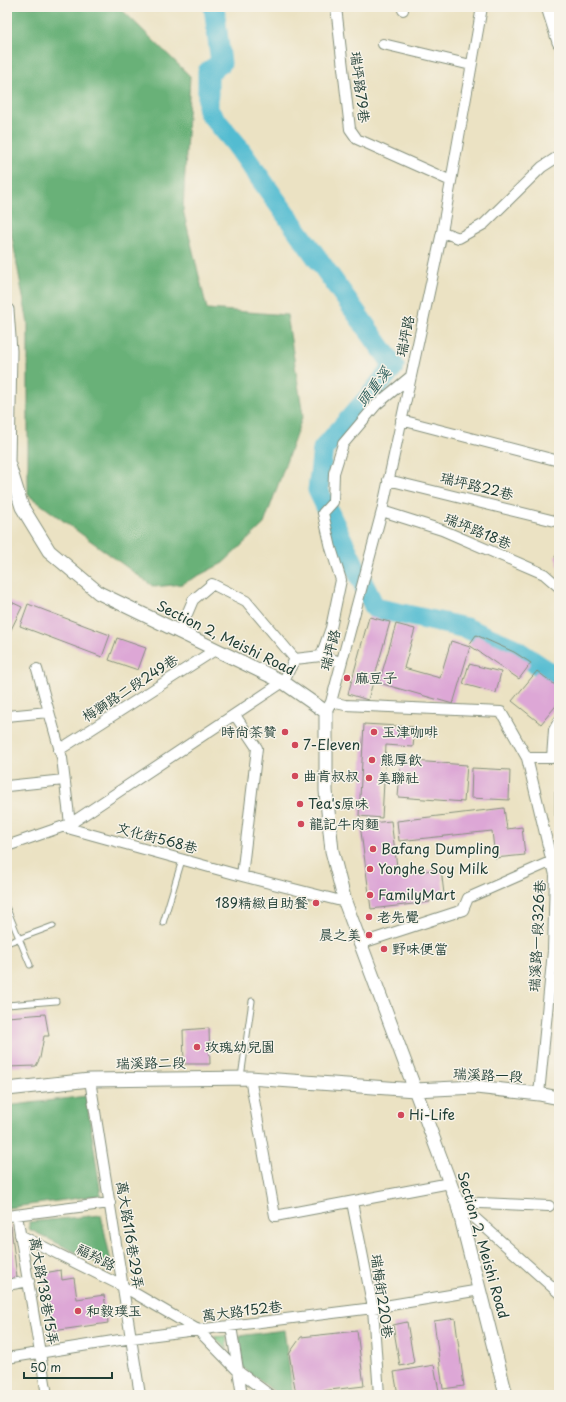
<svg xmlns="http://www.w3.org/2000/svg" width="566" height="1402" viewBox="0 0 566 1402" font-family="'Playpen Sans','LXGW WenKai TC',sans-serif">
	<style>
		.green { fill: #82ce8c; stroke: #508660 }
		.forest { fill: #69b178; stroke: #447756 }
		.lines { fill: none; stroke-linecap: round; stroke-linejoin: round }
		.river { stroke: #53bcd1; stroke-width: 21 }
		.building { fill: #dda7d6 }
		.service-casing { stroke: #85907c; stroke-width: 7 }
		.minor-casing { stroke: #85907c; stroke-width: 12 }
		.tertiary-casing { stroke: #85907c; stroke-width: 15 }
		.service { stroke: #fff; stroke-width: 5 }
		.minor { stroke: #fff; stroke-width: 10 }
		.tertiary { stroke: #fff; stroke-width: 13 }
		.poi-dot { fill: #d1495b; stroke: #f7f3e8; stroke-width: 1.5 }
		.labels { text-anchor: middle; stroke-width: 3; stroke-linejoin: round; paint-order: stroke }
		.street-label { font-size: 14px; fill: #1f3d34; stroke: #f7f3e8 }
		.poi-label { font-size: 14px; fill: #1f3d34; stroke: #f7f3e8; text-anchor: start }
		.water-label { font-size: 15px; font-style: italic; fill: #2c5d5b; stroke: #f7f3e8 }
	</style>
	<rect width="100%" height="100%" fill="#f7f3e8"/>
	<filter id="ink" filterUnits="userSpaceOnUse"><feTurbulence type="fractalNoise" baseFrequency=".025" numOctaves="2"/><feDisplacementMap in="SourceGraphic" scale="8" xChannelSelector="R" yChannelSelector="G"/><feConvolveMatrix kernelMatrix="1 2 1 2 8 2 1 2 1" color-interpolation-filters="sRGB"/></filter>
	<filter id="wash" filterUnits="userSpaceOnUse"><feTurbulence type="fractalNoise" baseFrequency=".012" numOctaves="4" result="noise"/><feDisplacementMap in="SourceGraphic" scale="16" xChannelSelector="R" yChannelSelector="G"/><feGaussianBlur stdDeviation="0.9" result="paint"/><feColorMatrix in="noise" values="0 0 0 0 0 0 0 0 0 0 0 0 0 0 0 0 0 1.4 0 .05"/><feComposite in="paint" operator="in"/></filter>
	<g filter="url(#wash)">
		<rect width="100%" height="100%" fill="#ebe2c3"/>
		<path class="green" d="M226 1336 227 1349 214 1337Z"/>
		<path class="forest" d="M7 7H119L190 76 183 210 207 309 287 315 303 415 264 524 223 563 182 584 154 587 28 495V324L7 210Z
			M86 1096 101 1195 7 1208V1106Z
			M101 1215 113 1271 29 1229V1222Z
			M284 1330 293 1395H279L243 1368 239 1336Z"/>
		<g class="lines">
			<path class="river" d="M214 7 221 63 208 72V111L235 143 394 366 369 397 323 449 318 490 375 608 466 628 513 648 559 679"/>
		</g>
		<g id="blocks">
			<path class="building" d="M559 555V568L555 556Z
				M7 600 22 607 7 638Z
				M28 604 110 635 102 657 20 626Z
				M369 617 390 622 368 700 348 694Z
				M396 624 415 629 404 668 440 678 451 641 470 647 453 704 379 683Z
				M476 635 514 652 531 663 519 679 469 645Z
				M117 638 146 648 138 670 109 660Z
				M469 664 501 672 496 693 463 684Z
				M537 671 559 688V702L541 724 512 701Z
				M364 724 415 727 413 747 386 745 382 818 359 816Z
				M401 760 467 765 464 802 398 797Z
				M472 768 510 770 509 800 471 798Z
				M555 791H559V816H555Z
				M504 808 507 829 522 827 525 855 495 858 492 831 399 841 397 821Z
				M391 821 398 874 441 869 444 894 429 896 430 902 371 909 360 824Z
				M45 1014 49 1036H44L40 1058 36 1066 7 1067V1017Z
				M209 1028 210 1064H184L183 1030Z
				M7 1226H11L17 1278 7 1279Z
				M61 1270 62 1280 74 1278 77 1299 104 1295 108 1323 53 1331 44 1273Z
				M455 1318 464 1386 443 1389 434 1321Z
				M407 1322 414 1363 400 1366 393 1325Z
				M357 1331 364 1386 296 1394 289 1354 301 1337Z
				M434 1365 439 1391 417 1395H398L394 1372Z"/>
		</g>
	</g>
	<g filter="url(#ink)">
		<use href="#blocks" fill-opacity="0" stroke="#85907c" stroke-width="1"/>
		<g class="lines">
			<g class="service-casing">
				<path id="service" d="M7 909 30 965
					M163 923 182 860
					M7 943 53 926
					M7 1005 56 1001
					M241 1077 252 1001"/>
			</g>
			<g class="minor-casing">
				<path id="minor" d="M336 7 350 129 357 139 451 181
					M403 10V7
					M383 44 471 65
					M442 232 459 238 484 224 542 167 559 156
					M401 420 559 461
					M388 480 559 522
					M382 511 442 530 544 574 559 587
					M321 656 331 628 341 580 331 548 323 513 333 502 334 473 343 444 376 405 410 377
					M295 659 321 656 341 662
					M37 669 62 758 70 824
					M331 702 345 705 501 712 527 758H552L554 730 559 721
					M326 712 331 702 382 511 442 232 482 7
					M235 715 257 748 242 876
					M7 716 48 712
					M59 750 215 650
					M527 758 555 875 553 951 539 1094
					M7 786 64 780
					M64 827 242 876 345 902
					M7 846 70 824 283 682 295 659 246 601 212 584 193 600 179 633
					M359 944 463 910 468 898 559 858
					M250 1078 275 1216 450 1183
					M90 1080 140 1395
					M352 1202 373 1308 379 1395
					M457 1202 559 1293
					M457 1202 549 1206
					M17 1215 47 1395
					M7 1216 110 1203
					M20 1235 124 1287 198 1330 239 1372 270 1395
					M7 1285 29 1281
					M231 1326 242 1395
					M7 1358 132 1338 373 1308 480 1290"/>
			</g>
			<g class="tertiary-casing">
				<path id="tertiary" d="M548 7 559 42
					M7 310 10 351 8 462 22 507 49 551 99 593 283 682 326 712V791L332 851 345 902 457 1202 506 1395
					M7 1089 90 1080 250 1078 415 1090 476 1087 539 1094 559 1098"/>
			</g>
			<use href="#service" class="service"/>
			<use href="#minor" class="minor"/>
			<use href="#tertiary" class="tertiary"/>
		</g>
	</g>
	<g class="poi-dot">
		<circle cx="347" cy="678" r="4"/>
		<circle cx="285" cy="732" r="4"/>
		<circle cx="374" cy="732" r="4"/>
		<circle cx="295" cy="745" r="4"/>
		<circle cx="372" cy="760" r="4"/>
		<circle cx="295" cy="776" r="4"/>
		<circle cx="369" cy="778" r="4"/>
		<circle cx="300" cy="804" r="4"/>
		<circle cx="301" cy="824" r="4"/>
		<circle cx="373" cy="849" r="4"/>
		<circle cx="370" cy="869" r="4"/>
		<circle cx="370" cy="895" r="4"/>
		<circle cx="316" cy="903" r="4"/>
		<circle cx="369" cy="917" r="4"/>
		<circle cx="369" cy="935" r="4"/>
		<circle cx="384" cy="949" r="4"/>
		<circle cx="197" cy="1047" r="4"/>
		<circle cx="401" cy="1115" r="4"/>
		<circle cx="78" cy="1311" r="4"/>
	</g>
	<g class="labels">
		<g class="street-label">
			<text transform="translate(360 87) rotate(83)" y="5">瑞坪路79巷</text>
			<text transform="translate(405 336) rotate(-78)" y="5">瑞坪路</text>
			<text transform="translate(477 486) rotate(14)" y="5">瑞坪路22巷</text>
			<text transform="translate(478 531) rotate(23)" y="5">瑞坪路18巷</text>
			<text transform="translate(226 638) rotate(26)" y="5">Section 2, Meishi Road</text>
			<text transform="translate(330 650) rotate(-75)" y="5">瑞坪路</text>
			<text transform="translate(130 688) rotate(-33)" y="5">梅獅路二段249巷</text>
			<text transform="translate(157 838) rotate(15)" y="5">文化街568巷</text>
			<text transform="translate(537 936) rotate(-87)" y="5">瑞溪路一段326巷</text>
			<text transform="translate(151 1063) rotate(-1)" y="5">瑞溪路二段</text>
			<text transform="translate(488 1075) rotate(3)" y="5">瑞溪路一段</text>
			<text transform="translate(130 1235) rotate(81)" y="5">萬大路116巷29弄</text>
			<text transform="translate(483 1245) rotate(74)" y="5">Section 2, Meishi Road</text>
			<text transform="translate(96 1257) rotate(27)" y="5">福羚路</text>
			<text transform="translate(44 1291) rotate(80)" y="5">萬大路138巷15弄</text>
			<text transform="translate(382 1296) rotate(82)" y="5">瑞梅街220巷</text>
			<text transform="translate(242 1311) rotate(-7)" y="5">萬大路152巷</text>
		</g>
		<g class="poi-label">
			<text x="355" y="683">麻豆子</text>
			<text x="277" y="737" text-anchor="end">時尚茶贊</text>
			<text x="382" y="737">玉津咖啡</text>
			<text x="303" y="750">7-Eleven</text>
			<text x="380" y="765">熊厚飲</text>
			<text x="303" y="781">曲肯叔叔</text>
			<text x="377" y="783">美聯社</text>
			<text x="308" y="809">Tea's原味</text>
			<text x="309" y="829">龍記牛肉麵</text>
			<text x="381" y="854">Bafang Dumpling</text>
			<text x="378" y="874">Yonghe Soy Milk</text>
			<text x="378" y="900">FamilyMart</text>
			<text x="308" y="908" text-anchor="end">189精緻自助餐</text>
			<text x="377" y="922">老先覺</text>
			<text x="361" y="940" text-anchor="end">晨之美</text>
			<text x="392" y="954">野味便當</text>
			<text x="205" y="1052">玫瑰幼兒園</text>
			<text x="409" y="1120">Hi-Life</text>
			<text x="86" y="1316">和毅璞玉</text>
		</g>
		<g class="water-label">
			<text transform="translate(374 387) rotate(-52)" y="5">頭重溪</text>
		</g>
	</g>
	<rect width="566" height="1402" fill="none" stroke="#f7f3e8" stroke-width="24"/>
	<path d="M24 1372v6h88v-6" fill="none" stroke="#1f3d34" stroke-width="2"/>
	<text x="30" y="1372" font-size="12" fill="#1f3d34" stroke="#f7f3e8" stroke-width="3" paint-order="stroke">50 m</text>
</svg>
